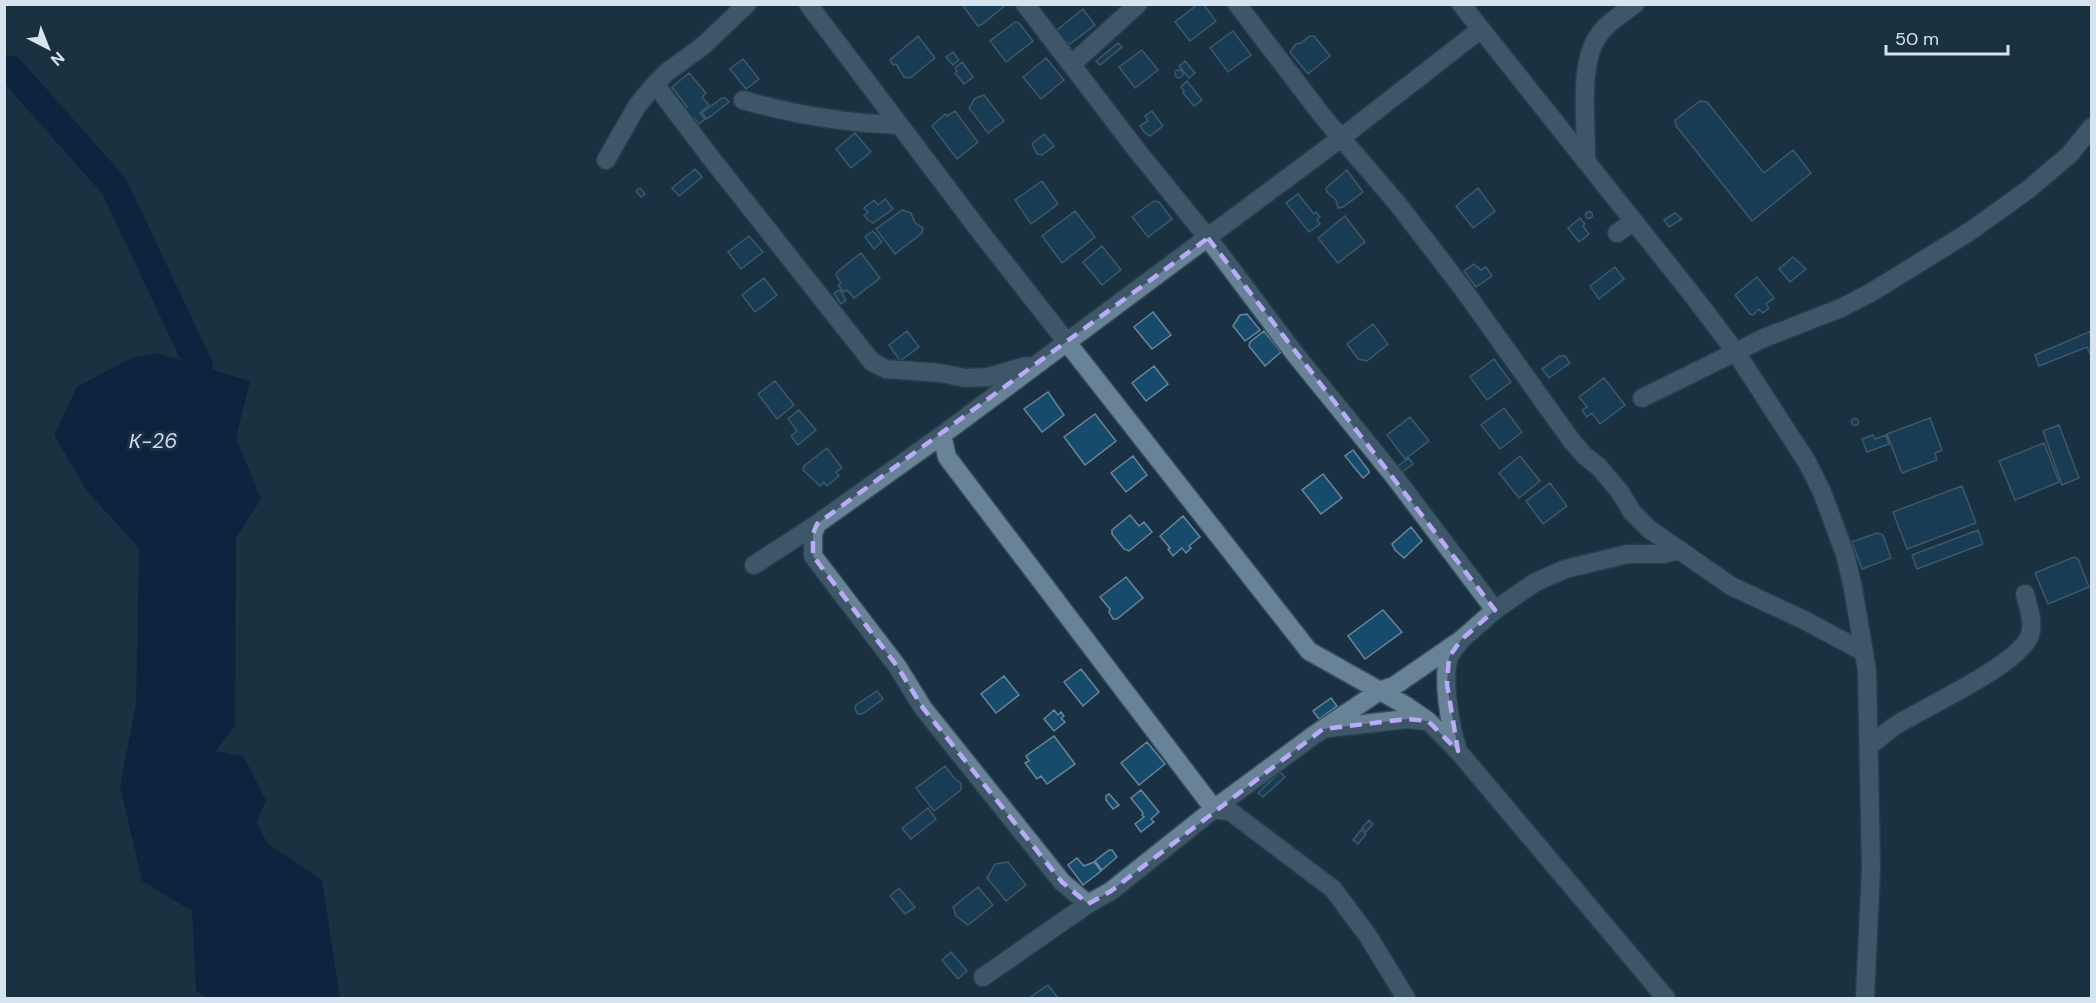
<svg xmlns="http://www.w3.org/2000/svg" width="2096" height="1003" viewBox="0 0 2096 1003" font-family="'DM Sans',sans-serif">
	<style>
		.water { fill: #00163b }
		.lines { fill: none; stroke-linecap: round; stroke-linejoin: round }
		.river { stroke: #00163b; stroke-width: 28 }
		.building { fill: #174b6c; stroke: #6a8599; stroke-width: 1.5 }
		.minor-casing { stroke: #394d5c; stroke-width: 21 }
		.minor { stroke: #688397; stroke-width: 18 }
		.marked { fill: none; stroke: #b9abf7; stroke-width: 4.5; stroke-dasharray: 12 8; stroke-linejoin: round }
		.labels { text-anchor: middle; stroke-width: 6; stroke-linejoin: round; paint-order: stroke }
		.water-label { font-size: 21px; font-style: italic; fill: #cddbef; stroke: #193142 }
	</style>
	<rect width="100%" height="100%" fill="#193142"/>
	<path class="water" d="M157 353 250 381 236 438 261 499 236 538 235 726 216 751 244 757 266 800 257 822 267 843 322 880 340 998H208L196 991 192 911 142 881 120 786 136 704 139 548 86 490 54 435 77 387 133 357Z"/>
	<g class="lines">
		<path class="river" d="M4 69 11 70 114 186 199 366"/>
	</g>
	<path class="building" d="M967 4H1007L981 25 978 26 964 7Z
		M1198 4 1204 5 1216 21 1190 41 1175 22Z
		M1083 9 1095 25 1070 44 1063 41 1057 30Z
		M1015 22 1019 23 1033 41 1006 62 990 41Z
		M1233 31 1251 55 1228 72 1210 48Z
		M918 36 935 58 910 78 904 77 896 64 893 65 890 60Z
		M1310 36H1314L1330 56 1308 74 1290 52 1296 44 1301 43Z
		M1118 43 1122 47 1100 65 1096 61Z
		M1142 50 1158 70 1135 88 1119 67Z
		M953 52 959 60 953 65 946 57Z
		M1046 58 1064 80 1041 99 1023 77Z
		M743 59 759 79 746 89 730 69Z
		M1185 61 1195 73 1189 78 1179 66Z
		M962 62 973 77 964 84 955 73 957 71 955 68Z
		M1175 74a4 4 0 1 1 8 0a4 4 0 1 1-8 0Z
		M689 73 706 93 702 97 709 105 700 113 705 119 699 124 694 118 693 119 684 109 687 107 672 87Z
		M1187 81 1202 100 1194 106 1183 93 1184 91 1181 87Z
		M984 95 1004 121 988 133 969 108 975 98Z
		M722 98H725L729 102 707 119 702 113Z
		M1700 101 1707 102 1764 173 1793 150 1811 173 1752 221 1676 126 1675 120Z
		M955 111 978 142 957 159 932 126 945 114 947 116Z
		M1152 111 1163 126 1150 136 1145 133 1140 126 1148 121 1145 116Z
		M855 133 871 152 851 168 836 149Z
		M1044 134 1054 146 1042 155 1037 154 1032 144Z
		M695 169 702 177 679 196 672 188Z
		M1347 170 1363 192 1343 207 1338 208 1336 200 1327 192 1326 188Z
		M1042 181 1058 204 1031 224 1015 200Z
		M640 188 645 194 641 197 636 191Z
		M1478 188 1495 211 1473 228 1456 206Z
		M1298 194 1314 214 1316 212 1320 217 1317 219 1320 224 1309 232 1286 203Z
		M885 199 893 209 873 223 867 219 864 215 868 212 864 208 874 200 878 205Z
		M1154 201 1159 202 1172 219 1148 237 1132 217Z
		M902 210 911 213 915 223 923 228 922 233 895 254 876 229Z
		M1075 211 1095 237 1062 263 1042 236Z
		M1585.5 215a3.5 3.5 0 1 1 7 0a3.5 3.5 0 1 1-7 0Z
		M1675 213 1682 219 1669 227 1664 220Z
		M1345 216 1365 242 1338 263 1318 238Z
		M1580 218 1585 224 1583 226 1589 234 1579 242 1568 228Z
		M873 231 882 242 874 249 865 237Z
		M749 236 763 252 741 269 728 252Z
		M1102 246 1121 270 1102 285 1083 262Z
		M861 253 880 278 854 298 847 290 844 292 838 285 841 283 836 275 837 272Z
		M1793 257 1806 269 1790 282 1779 269Z
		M1474 264 1481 270 1486 267 1492 276 1476 287 1464 271Z
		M1615 267 1624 279 1599 299 1590 286Z
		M1757 277 1774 298 1766 304 1769 308 1763 313 1759 309 1753 315 1750 314 1735 295Z
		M764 278 777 295 755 312 742 295Z
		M840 290 846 300 841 304 834 293Z
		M1153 312 1171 335 1152 349 1134 327Z
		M1247 314 1260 330 1245 341 1233 326 1240 315Z
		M1373 324 1388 344 1367 361 1358 359 1347 344Z
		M907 331 919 347 900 361 889 345Z
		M1264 331 1281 352 1265 366 1249 346 1250 342Z
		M2091 331 2092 358 2087 347 2039 366 2035 355Z
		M1560 356H1565L1570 363 1549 378 1542 369Z
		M1494 359 1511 382 1487 400 1470 377Z
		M1154 366 1168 384 1146 401 1132 383Z
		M1604 378 1625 405 1600 424 1592 413 1587 417 1582 410 1587 407 1579 397Z
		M775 381 794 405 777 419 758 394Z
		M1048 392 1064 415 1042 432 1024 409Z
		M1504 408 1522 432 1500 449 1481 425Z
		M799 410 816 430 798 445 791 436 797 431 788 419Z
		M1095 414 1116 441 1085 465 1064 437Z
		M1410 417 1429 441 1405 459 1387 435Z
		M1930 418 1942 450 1935 453 1937 460 1902 473 1887 434Z
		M1851.5 422a3.5 3.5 0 1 1 7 0a3.5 3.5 0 1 1-7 0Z
		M2059 425 2079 478 2062 485 2043 431Z
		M1873 435 1875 439 1886 435 1889 444 1867 452 1862 439Z
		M2044 443 2059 482 2015 500 1999 461Z
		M827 448 842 468 836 472 839 476 827 486 824 482 820 486 803 470 804 466Z
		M1353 450 1369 471V473L1363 478 1345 456Z
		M1133 456 1147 475 1126 492 1111 473Z
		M1520 456 1540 481 1519 498 1499 473Z
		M1409 458 1413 464 1402 472 1398 466Z
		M1323 474 1342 498 1321 514 1302 490Z
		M1550 483 1567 506 1543 524 1526 501Z
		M1962 486 1976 523 1907 549 1893 512Z
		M1130 515 1139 526 1144 522 1152 532 1129 551 1124 549 1112 534V530Z
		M1183 516 1200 537 1189 546 1191 548 1186 553 1182 548 1173 556 1168 549 1170 548 1160 536Z
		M1411 527 1422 541 1404 558 1395 550 1392 544Z
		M1978 530 1983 544 1917 569 1912 555Z
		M1877 533 1883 535 1891 558 1862 569 1852 542Z
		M2074 557 2078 559 2089 587 2048 604 2035 573Z
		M1126 577 1143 598 1117 619H1113L1109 612 1110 609 1100 597Z
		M1383 610 1402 632 1365 659 1348 636Z
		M1081 669 1099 692 1083 706 1064 682Z
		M1004 676 1019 695 996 713 981 694Z
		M877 691 883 699 862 714H858L855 709 856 705Z
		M1331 698 1337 706 1319 719 1313 711Z
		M1054 710 1058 715 1061 712 1064 716 1061 718 1065 722 1054 731 1044 719Z
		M1054 736 1075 764 1047 784 1041 776 1037 779 1025 763 1029 761 1026 756Z
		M1147 742 1165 764 1139 785 1121 763Z
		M945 766 955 779 961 783V790L934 811 916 788Z
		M1280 772 1285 777 1263 797 1258 793Z
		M1141 790 1159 812 1151 819 1154 822 1141 832 1135 824 1144 817 1142 815 1143 813 1131 798Z
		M1109 794 1119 805 1113 809 1106 800V796Z
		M928 808 936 819 911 839 902 828Z
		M1369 820 1373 824 1366 832 1362 828Z
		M1361 830 1366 834 1358 844 1353 840Z
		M1109 850H1112L1117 857 1102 870 1095 861Z
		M1077 858 1084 866 1094 862 1101 871 1083 885 1068 865Z
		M1008 862 1026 885 1006 901 987 878 995 864Z
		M978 887 993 905 968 925 956 916 953 907Z
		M899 888 915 907 905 914 890 896Z
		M951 952 967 971 958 979 942 960Z
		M1048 985 1058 998H1029Z"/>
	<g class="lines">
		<g class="minor-casing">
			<path id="minor" d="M808 4 982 234 1309 651 1405 705 1428 721 1458 751 1666 998
				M1025 4 1139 153 1208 238 1295 354 1394 476 1495 610
				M1237 4 1324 118 1397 203 1463 289 1571 440 1585 456 1598 466 1620 492 1632 512 1649 529 1731 586 1802 619 1864 652
				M1461 4 1694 297 1735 351 1807 462 1822 492 1845 554 1853 588 1867 671 1871 868 1865 998
				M1072 64 1138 4
				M655 84 711 158 872 362 886 369 941 373 965 378 988 377 1026 366
				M743 100C795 115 846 123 899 125
				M606 160 637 106 655 84 666 73 704 45 747 4
				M1586 162C1587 127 1578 67 1597 38 1605 24 1622 14 1635 4
				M1617 233 1634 221
				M1642 398 1764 338 1841 308 1872 292 1969 232 2029 189 2070 154 2092 127
				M942 435 947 457 1214 809 1231 812 1333 889 1368 936 1406 998
				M817 524 813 534V556L897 666 923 708 1062 882 1088 904
				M754 565 817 524 942 435 1341 138 1481 29
				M1329 728 1407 719 1427 721
				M1869 746C1879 739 1888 730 1898 724 1927 706 2020 664 2030 635 2034 622 2028 606 2025 594
				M1457 747C1450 726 1442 679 1449 657 1451 652 1457 646 1460 641
				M983 977 1088 904 1111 891 1214 809 1314 735 1381 690 1394 686 1461 640 1495 610 1534 583 1565 569 1628 554H1664L1680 550"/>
		</g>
		<use href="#minor" class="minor"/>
	</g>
	<path d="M0 0H2096V1003H0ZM1208 238 1495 610 1461 640 1449 657 1447 684 1458 751 1428 721 1407 719 1323 729 1111 891 1088 904 1062 882 923 708 897 666 813 556V534L817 524 843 505Z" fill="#193142" fill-opacity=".55" fill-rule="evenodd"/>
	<path class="marked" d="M1208 238 1495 610 1461 640 1449 657 1447 684 1458 751 1428 721 1407 719 1323 729 1111 891 1088 904 1062 882 923 708 897 666 813 556V534L817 524 843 505Z"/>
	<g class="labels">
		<g class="water-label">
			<text x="153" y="448">К-26</text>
		</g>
	</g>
	<rect width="2096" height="1003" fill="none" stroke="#d6e4f0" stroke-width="12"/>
	<g transform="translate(48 48) rotate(138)" stroke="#193142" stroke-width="4.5" paint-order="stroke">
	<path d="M0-4.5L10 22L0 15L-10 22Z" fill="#d6e4f0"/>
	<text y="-9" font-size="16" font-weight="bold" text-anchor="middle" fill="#d6e4f0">N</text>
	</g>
	<path d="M1886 45v9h122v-9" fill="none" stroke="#d6e4f0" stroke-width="3"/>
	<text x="1895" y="45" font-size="18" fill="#d6e4f0" stroke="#193142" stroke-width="4.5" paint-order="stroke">50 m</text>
</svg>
